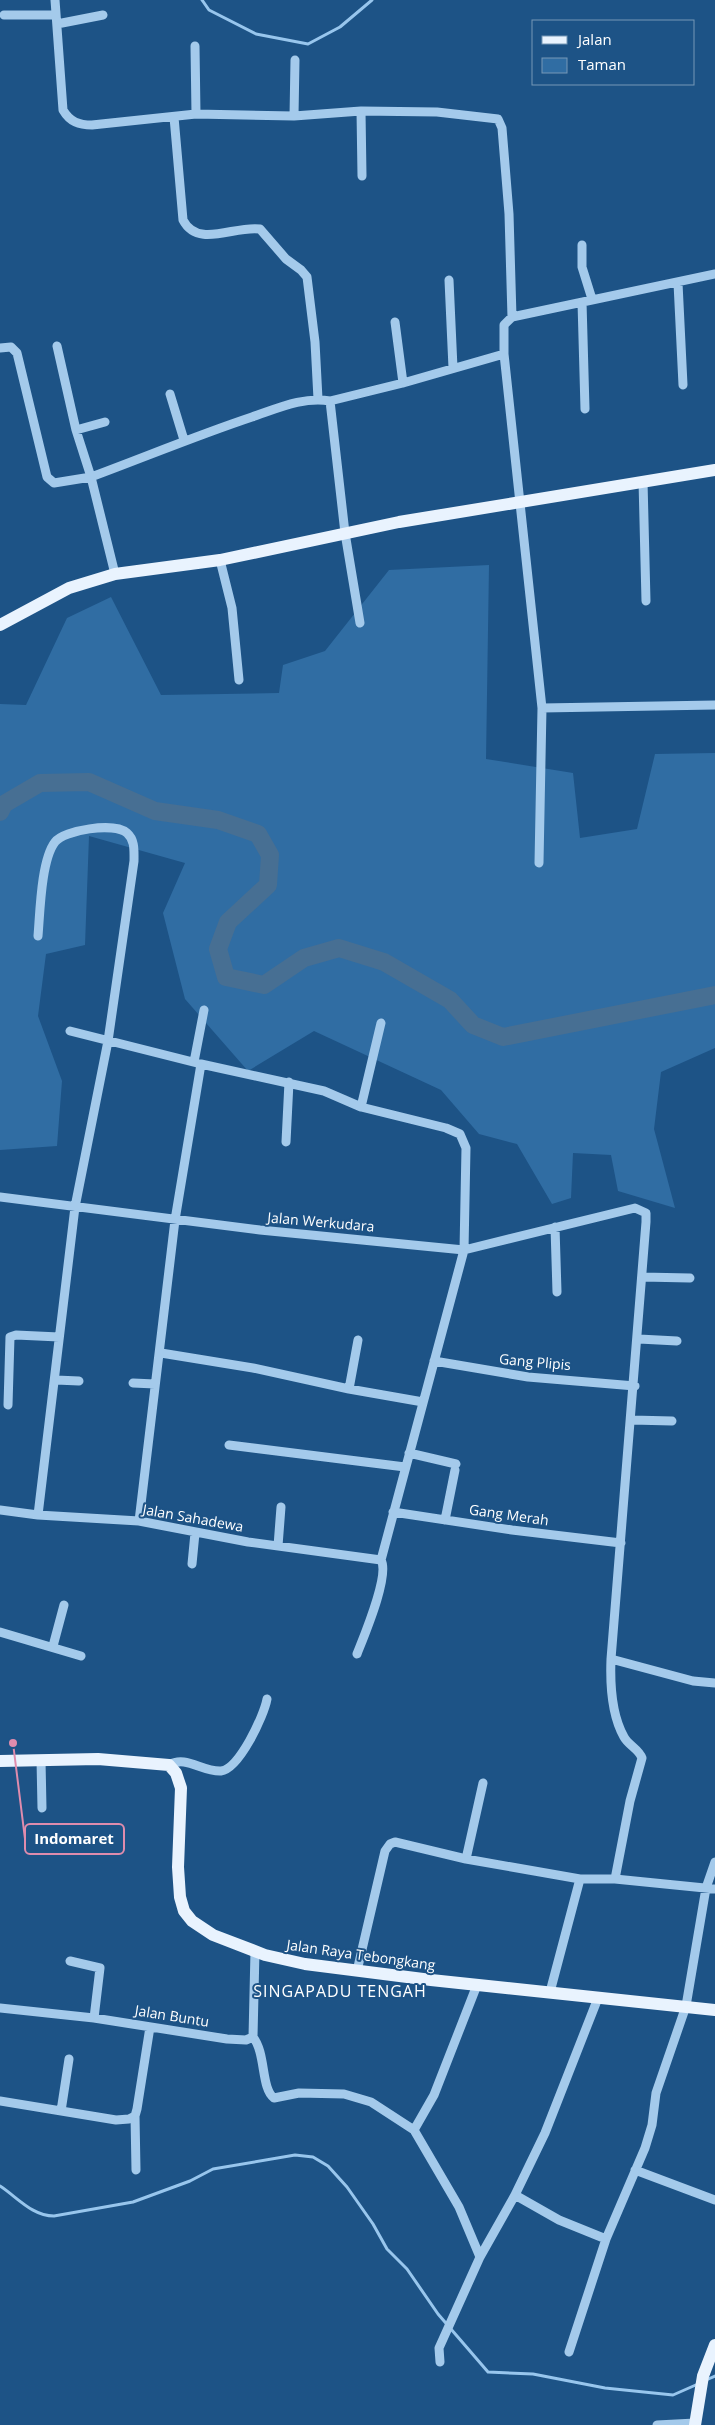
<svg xmlns="http://www.w3.org/2000/svg" width="715" height="2425" viewBox="0 0 715 2425" font-family="'Open Sans',sans-serif">
	<style>
		.green { fill: #306da3 }
		.lines { fill: none; stroke-linecap: round; stroke-linejoin: round }
		.stream { stroke: #98c6ed; stroke-width: 3 }
		.river { stroke: #476f93; stroke-width: 18 }
		.minor { stroke: #a4caeb; stroke-width: 9 }
		.major { stroke: #e9f3fe; stroke-width: 12 }
		.labels { text-anchor: middle; stroke-width: 4; stroke-linejoin: round; paint-order: stroke }
		.street-label { font-size: 14px; fill: #fff; stroke: #1d5386 }
		.quarter-label { font-size: 16px; letter-spacing: 1px; fill: #fff; stroke: #1d5386 }
		.leader { fill: none; stroke: #e08cad; stroke-width: 2 }
		.callout-dot { fill: #e08cad; stroke: #1d5386; stroke-width: 2 }
		.callout { fill: #1d5386; stroke: #e08cad; stroke-width: 2 }
		.callout-label { font-size: 15px; text-anchor: middle; font-weight: bold; fill: #fff }
	</style>
	<rect width="100%" height="100%" fill="#1d5386"/>
	<path class="green" d="M489 565 486 759 573 773 580 838 637 829 655 754 715 753V1048L661 1072 654 1129 675 1208 618 1191 611 1155 573 1153 571 1198 552 1204 517 1144 479 1134 441 1090 314 1031 248 1071 185 999 163 913 185 863 89 836 85 945 46 954 38 1016 62 1081 57 1146 0 1150V704L26 705 67 618 111 597 161 695 279 693 283 665 325 651 389 570Z"/>
	<g class="lines">
		<path class="stream" d="M202 0 209 10 256 34 308 44 340 27 372 0
			M0 2186C17 2197 32 2216 54 2216L133 2202 190 2181 213 2169 295 2155 313 2157 328 2166 347 2187 373 2224 387 2249 407 2269 438 2314 488 2372 533 2374 605 2388 673 2395 698 2384
			M706 2380 715 2376"/>
		<path class="river" d="M0 812 4 804 40 783 89 782 155 811 218 820 258 834 270 855 268 885 228 922 218 949 226 977 264 985 304 958 339 948 384 962 450 1000 473 1025 503 1037 715 995"/>
		<path class="minor" d="M55 0 63 110C70 122 79 125 92 125L196 114 294 116 361 111 437 112 498 119 502 128 509 214 512 317
			M4 15H56
			M57 24 103 15
			M195 46 196 114
			M361 111 362 176
			M294 116 295 60
			M174 117 183 220C198 249 235 225 260 229L286 259 301 270 307 277 315 342 318 399
			M582 245V267L592 299
			M449 280 453 368
			M678 283 683 385
			M582 302 585 409
			M395 322 403 383
			M0 348 11 347 17 353 47 477 54 483 91 477 76 430 57 346
			M504 354 542 708 539 863
			M170 394 184 440
			M330 401 345 533 360 623
			M76 430 105 422
			M643 481 646 601
			M220 560 232 608 239 680
			M115 574 91 477C145 457 198 435 252 417 276 409 304 396 330 401L403 383 504 354V325L512 317 715 274
			M542 708 715 705
			M38 936C40 913 41 860 55 842 64 830 114 822 127 833 135 840 134 850 134 861L108 1041 75 1207 38 1515
			M70 1031 201 1064 175 1220 139 1521
			M194 1062 204 1010
			M361 1107 381 1023
			M286 1142 289 1082
			M0 1197 260 1230 464 1250 466 1148 460 1134 446 1128 361 1107 324 1091 201 1064
			M555 1227 557 1292
			M642 1277 690 1278
			M639 1339 677 1341
			M161 1353 253 1368 349 1389 423 1402
			M434 1361 528 1377 635 1386
			M56 1380 79 1381
			M133 1383 155 1384
			M349 1389 358 1340
			M8 1405 10 1337 16 1335 59 1337
			M632 1420 672 1421
			M229 1445 405 1467
			M409 1453 456 1464
			M0 1510 38 1515 139 1521 248 1542 381 1560
			M393 1512 512 1530 621 1543
			M445 1520 455 1470
			M278 1546 281 1507
			M381 1560 464 1250 635 1208 646 1213V1222L611 1659 693 1681 715 1683
			M192 1564 195 1533
			M0 1632 81 1656
			M53 1646 64 1605
			M357 1654C364 1636 390 1575 381 1560
			M611 1659C610 1684 611 1714 624 1737 628 1745 639 1749 642 1758L630 1801 615 1879
			M41 1760 42 1808
			M169 1765C186 1755 202 1772 221 1771 239 1769 264 1716 267 1699
			M466 1859 483 1783
			M70 1961 100 1968 94 2018
			M357 1971 385 1851 390 1844 395 1842 466 1859 580 1879H615L715 1889
			M550 1992 580 1879
			M0 2008 94 2018 227 2039 246 2040 253 2037
			M253 2037C266 2053 261 2089 274 2098L299 2093 344 2094 371 2102 414 2130 459 2207 480 2257 515 2195 545 2133 598 1998
			M253 2037 255 1951
			M0 2101 116 2120 129 2119 135 2116 137 2109 150 2027
			M61 2111 69 2059
			M135 2116 136 2170
			M414 2130 434 2095 477 1985
			M635 2170 715 2200
			M515 2195 559 2220 606 2239
			M569 2352 606 2239 645 2148 652 2125 656 2093 686 2006 706 1888 715 1862
			M440 2362 439 2348 480 2257
			M657 2425 695 2423"/>
		<path class="major" d="M0 625 69 588 115 574 220 560 399 522 715 470
			M0 1761 98 1759 169 1765 176 1773 181 1788 178 1867 180 1897 184 1911 192 1921 213 1935 265 1955 305 1964 431 1980 715 2010
			M695 2425 703 2376 715 2345"/>
	</g>
	<g class="labels">
		<g class="street-label">
			<text transform="translate(321 1222) rotate(5)" y="5">Jalan Werkudara</text>
			<text transform="translate(535 1362) rotate(5)" y="5">Gang Plipis</text>
			<text transform="translate(509 1515) rotate(8)" y="5">Gang Merah</text>
			<text transform="translate(193 1518) rotate(10)" y="5">Jalan Sahadewa</text>
			<text transform="translate(361 1955) rotate(8)" y="5">Jalan Raya Tebongkang</text>
			<text transform="translate(172 2016) rotate(9)" y="5">Jalan Buntu</text>
		</g>
		<g class="quarter-label">
			<text x="340" y="1997">SINGAPADU TENGAH</text>
		</g>
	</g>
	<path class="leader" d="M13 1743L25 1839"/>
	<circle class="callout-dot" cx="13" cy="1743" r="5"/>
	<rect class="callout" x="25" y="1824" width="99" height="30" rx="5"/>
	<g class="callout-label">
		<text x="74" y="1844">Indomaret</text>
	</g>
	<rect x="532" y="20" width="162" height="65" fill="#1d5386" stroke="#7798b6"/>
	<rect x="542" y="36" width="25" height="8" fill="#e9f3fe" stroke="#7798b6"/>
	<text x="578" y="45" font-size="15" fill="#ffffff">Jalan</text>
	<rect x="542" y="58" width="25" height="15" fill="#306da3" stroke="#7798b6"/>
	<text x="578" y="70" font-size="15" fill="#ffffff">Taman</text>
</svg>
